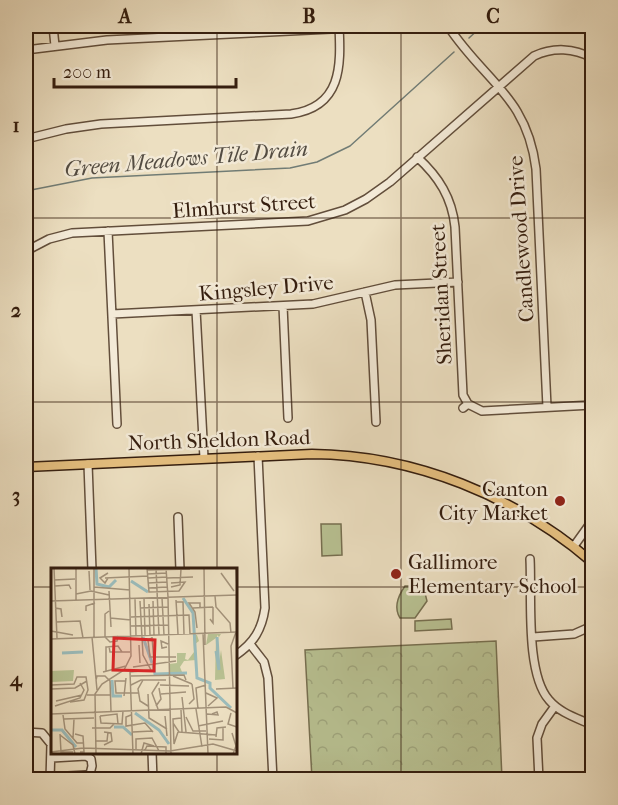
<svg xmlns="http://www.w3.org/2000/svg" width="618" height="805" viewBox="0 0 618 805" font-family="'IM FELL French Canon',serif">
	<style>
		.forest { fill: url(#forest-crowns); stroke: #766f50; stroke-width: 1.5 }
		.park { fill: #b8c192; stroke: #766f50; stroke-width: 1.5 }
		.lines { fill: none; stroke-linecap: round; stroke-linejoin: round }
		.stream { stroke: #717c75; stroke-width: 1.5 }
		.minor-casing { stroke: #624e3b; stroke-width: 10 }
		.major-casing { stroke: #341d0e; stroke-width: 11 }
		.minor { stroke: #f3ead7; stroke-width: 7 }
		.major { stroke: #e6c080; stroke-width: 8 }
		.grid { fill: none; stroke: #341d0e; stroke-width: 1.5; stroke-opacity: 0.55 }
		.poi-dot { fill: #8f2418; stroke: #f3ead7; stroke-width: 2 }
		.labels { text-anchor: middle; stroke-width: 5; stroke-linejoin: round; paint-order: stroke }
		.street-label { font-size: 21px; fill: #341d0e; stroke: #f3ead7 }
		.poi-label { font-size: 21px; fill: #341d0e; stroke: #f3ead7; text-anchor: end }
		.water-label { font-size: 22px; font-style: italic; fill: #534c42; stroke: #f3ead7 }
		.inset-river { fill: none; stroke: #9abbba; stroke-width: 3 }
		.inset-road { fill: none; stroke: #a29179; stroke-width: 1.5 }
		.view { fill: #d62828; fill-opacity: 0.15; stroke: #d62828; stroke-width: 3 }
		.inset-edge { fill: none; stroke: #341d0e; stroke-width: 3 }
		.neatline { fill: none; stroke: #341d0e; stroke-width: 2 }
		.grid-label { font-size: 20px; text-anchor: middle; font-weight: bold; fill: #341d0e }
	</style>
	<defs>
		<pattern id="forest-crowns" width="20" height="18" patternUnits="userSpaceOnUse" patternTransform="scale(1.5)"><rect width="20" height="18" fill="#b8c192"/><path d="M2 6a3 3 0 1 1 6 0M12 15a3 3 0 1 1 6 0" fill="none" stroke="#9fa57d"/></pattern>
	</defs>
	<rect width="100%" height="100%" fill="#ecdfc1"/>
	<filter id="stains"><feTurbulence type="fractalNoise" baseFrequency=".00333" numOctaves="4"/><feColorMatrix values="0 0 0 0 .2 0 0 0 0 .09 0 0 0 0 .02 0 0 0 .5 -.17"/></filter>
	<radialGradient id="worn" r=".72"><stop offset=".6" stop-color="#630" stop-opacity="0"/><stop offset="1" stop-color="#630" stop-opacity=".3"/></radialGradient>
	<path class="forest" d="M496 641 502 779H312L305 650Z"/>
	<path class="park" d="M321 524H341L342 555 322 556Z
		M405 586H411L425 593 427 601 415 618H400C393 607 398 596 405 586Z
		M451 619 452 629 415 631V621Z"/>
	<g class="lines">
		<path class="stream" d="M469 38 482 26
			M26 191 92 178 290 168 317 162 350 146 454 52"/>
		<g class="minor-casing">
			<path id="minor" d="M53 26 55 46
				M448 26C484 81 527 96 536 169L547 407
				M26 50 107 40 393 26
				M26 139 66 129 101 124 291 114C342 107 341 66 339 26
				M417 157C439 177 452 198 455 227L463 395 468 404
				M108 231 117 424
				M26 251 49 239 72 233 308 221 345 210 366 199 390 182 534 56C553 47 574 48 592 58
				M365 292 371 320 376 422
				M283 306 288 418
				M196 310 204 458
				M112 314 313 304 395 285 458 282
				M26 371V400
				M463 408 468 404 482 411 592 405
				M88 464 92 570
				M178 517 180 570
				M574 546 592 521
				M530 559C532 595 525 673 549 700 560 713 577 718 592 725
				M533 637 574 634 592 626
				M250 644 264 662 268 678 273 780
				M236 655C254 643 262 629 265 608L258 456
				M26 732 42 733 51 744 50 780
				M152 752 153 780
				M50 777 86 775 90 774 92 766 91 759 86 756 52 758
				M539 780 537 738 542 724 555 706"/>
		</g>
		<g class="major-casing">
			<path id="major" d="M26 467 312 454C415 455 515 496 592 562"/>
		</g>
		<use href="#minor" class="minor"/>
		<use href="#major" class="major"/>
	</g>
	<path class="grid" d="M217 26V570M401 26V780M26 218H592M26 402H592M26 587H52M236 587H592M217 752V780"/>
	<g class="poi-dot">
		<circle cx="560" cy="501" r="6"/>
		<circle cx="396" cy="574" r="6"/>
	</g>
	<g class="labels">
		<g class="street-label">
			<text transform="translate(244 206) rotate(-4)" y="7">Elmhurst Street</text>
			<text transform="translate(521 239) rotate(-94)" y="7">Candlewood Drive</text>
			<text transform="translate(266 288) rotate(-5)" y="7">Kingsley Drive</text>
			<text transform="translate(441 294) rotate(-93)" y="7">Sheridan Street</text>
			<text transform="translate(219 440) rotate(-2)" y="7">North Sheldon Road</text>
		</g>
		<g class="poi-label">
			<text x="548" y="496">Canton<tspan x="548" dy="24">City Market</tspan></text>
			<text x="408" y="569" text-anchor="start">Gallimore<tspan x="408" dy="24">Elementary School</tspan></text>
		</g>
		<g class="water-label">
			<text transform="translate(186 158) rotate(-5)" y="8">Green Meadows Tile Drain</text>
		</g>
	</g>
	<g transform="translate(51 568)">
		<rect width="186" height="186" fill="#ecdfc1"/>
		<path d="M157 66H170L168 69 166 67 167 102 170 82 174 111 164 112 165 70 155 77Z" fill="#b8c192"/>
		<path d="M142 66 146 67 148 73 144 76 145 92 133 93 129 99 131 104 118 105V96L126 95V85H135L134 91 137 92 143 84ZM23 102 22 113 0 114V103Z" fill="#b8c192"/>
		<path class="inset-river" d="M45 0 46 16 58 19 65 12M80 13 97 24M132 30 142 45 146 110 159 115V120L180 140M92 69 101 95M166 69 168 102M165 83 168 102M11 85 32 84M102 96 104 106 136 105M61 112 62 128H71M84 145 108 162 118 176M63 159H72L81 167M0 162H11L25 179"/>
		<path class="inset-road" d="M3 0 6 70M25 0V32M96 0 98 24 128 23 134 14 120 15M105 0 108 67M115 0 117 29M153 0 154 77M185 0 186 21M96 2 139 1M38 3 39 22M57 5 49 10 54 15 57 10M170 5 183 23M96 6 116 5M54 10 97 8M97 10 116 9M116 10 142 9M3 12 24 11M97 15 116 14M4 18 18 17 20 21M43 19 79 22M120 19 129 17 130 1M97 20 116 19M58 23 60 59M25 26 40 23 58 27M164 28 165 39 179 55 180 65M117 29 120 186M93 30 94 67M111 30 113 67M84 31 85 68M125 32 127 66M0 33 186 27M89 33 92 87 100 102M102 33 103 67M125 34H132L133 66M98 36 99 67M35 38V43V38L44 35M4 40 10 41 11 49 10 42M89 40 117 39M142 40 162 39M80 49 138 47 139 66M59 50 80 52M159 51 162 55V39M5 54 29 53 32 70M80 58 118 57M146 60 144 44 138 35H149V39M0 63 22 67M152 65 157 186M41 69 46 122M43 69V0M54 69V46L58 43M54 69 59 74 66 73 67 68M101 69 103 94M101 70 97 72 99 89H125M0 71 186 64M88 77 89 95M58 78 59 84H71M116 79 111 80 110 73 117 76M82 99 125 93M55 103V79L67 78 71 84H79M52 104 75 98M79 104 82 186M79 104 100 102M80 108 133 107 135 112M122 108 141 116M45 112 46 108H54L59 113 60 143M92 112 87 121 89 133 97 138M74 113H64L65 125H88M0 117 23 116 26 109H35L37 122 33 132 19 134M80 117 90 112H115M109 117 138 118M182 120 180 78 185 64M0 121 24 120 36 113M165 121 186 120M155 125 166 130 157 138M97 126 98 150 116 161M110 126 135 124M36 127H59M73 128 75 110M131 129 135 164M5 133 31 127M138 136 143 131 141 116M4 138 29 130 33 122 29 115M105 138 110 131 108 120M107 141 101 125 108 114M145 141 151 179M147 141 145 120 155 117M130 142 131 164M180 145 177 156 186 159M0 146 175 139 186 145M156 146 167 147 166 144 161 146M12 147 14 161 26 175H33M80 147 75 149V158L94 155 102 164M49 148 50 155 71 156 72 143M49 148 66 146 67 156M114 148 116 168M135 149 142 163H155M13 151 43 150M122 155 128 164 165 167M147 158 172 153M41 160H59L63 156M53 164 60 165 61 173 53 177M82 164 101 163M127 164 123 176 122 151 130 150M181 165 185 178 182 186M9 166 10 184H22M24 166 32 168 33 184H29M9 167 22 177 24 186M165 169 166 160 175 159M22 170 23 151M158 171 172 172V160M44 173H56L57 164M85 181V171L101 170 108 183M94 182 96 178 115 179V186M0 184 32 180 119 183 162 176 186 183M45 186 44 126 51 116 73 102 80 88 78 0M90 186 93 175 103 178"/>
		<path class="view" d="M63 70 104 72 103 103 62 102Z"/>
		<rect width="186" height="186" class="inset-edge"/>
	</g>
	<rect width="618" height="805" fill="none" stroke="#ecdfc1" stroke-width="66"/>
	<path d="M54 78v9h182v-9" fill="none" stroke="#341d0e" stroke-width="3"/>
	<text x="63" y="78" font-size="18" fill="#341d0e" stroke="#f3ead7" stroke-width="4.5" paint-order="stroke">200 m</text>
	<rect x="33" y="33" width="552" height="739" class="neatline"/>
	<g class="grid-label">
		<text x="125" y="23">A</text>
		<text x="309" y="23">B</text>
		<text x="493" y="23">C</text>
		<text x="16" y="132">1</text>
		<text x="16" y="317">2</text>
		<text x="16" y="502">3</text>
		<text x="16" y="686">4</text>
	</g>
	<rect width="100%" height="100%" filter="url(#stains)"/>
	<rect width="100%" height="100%" fill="url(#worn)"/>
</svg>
